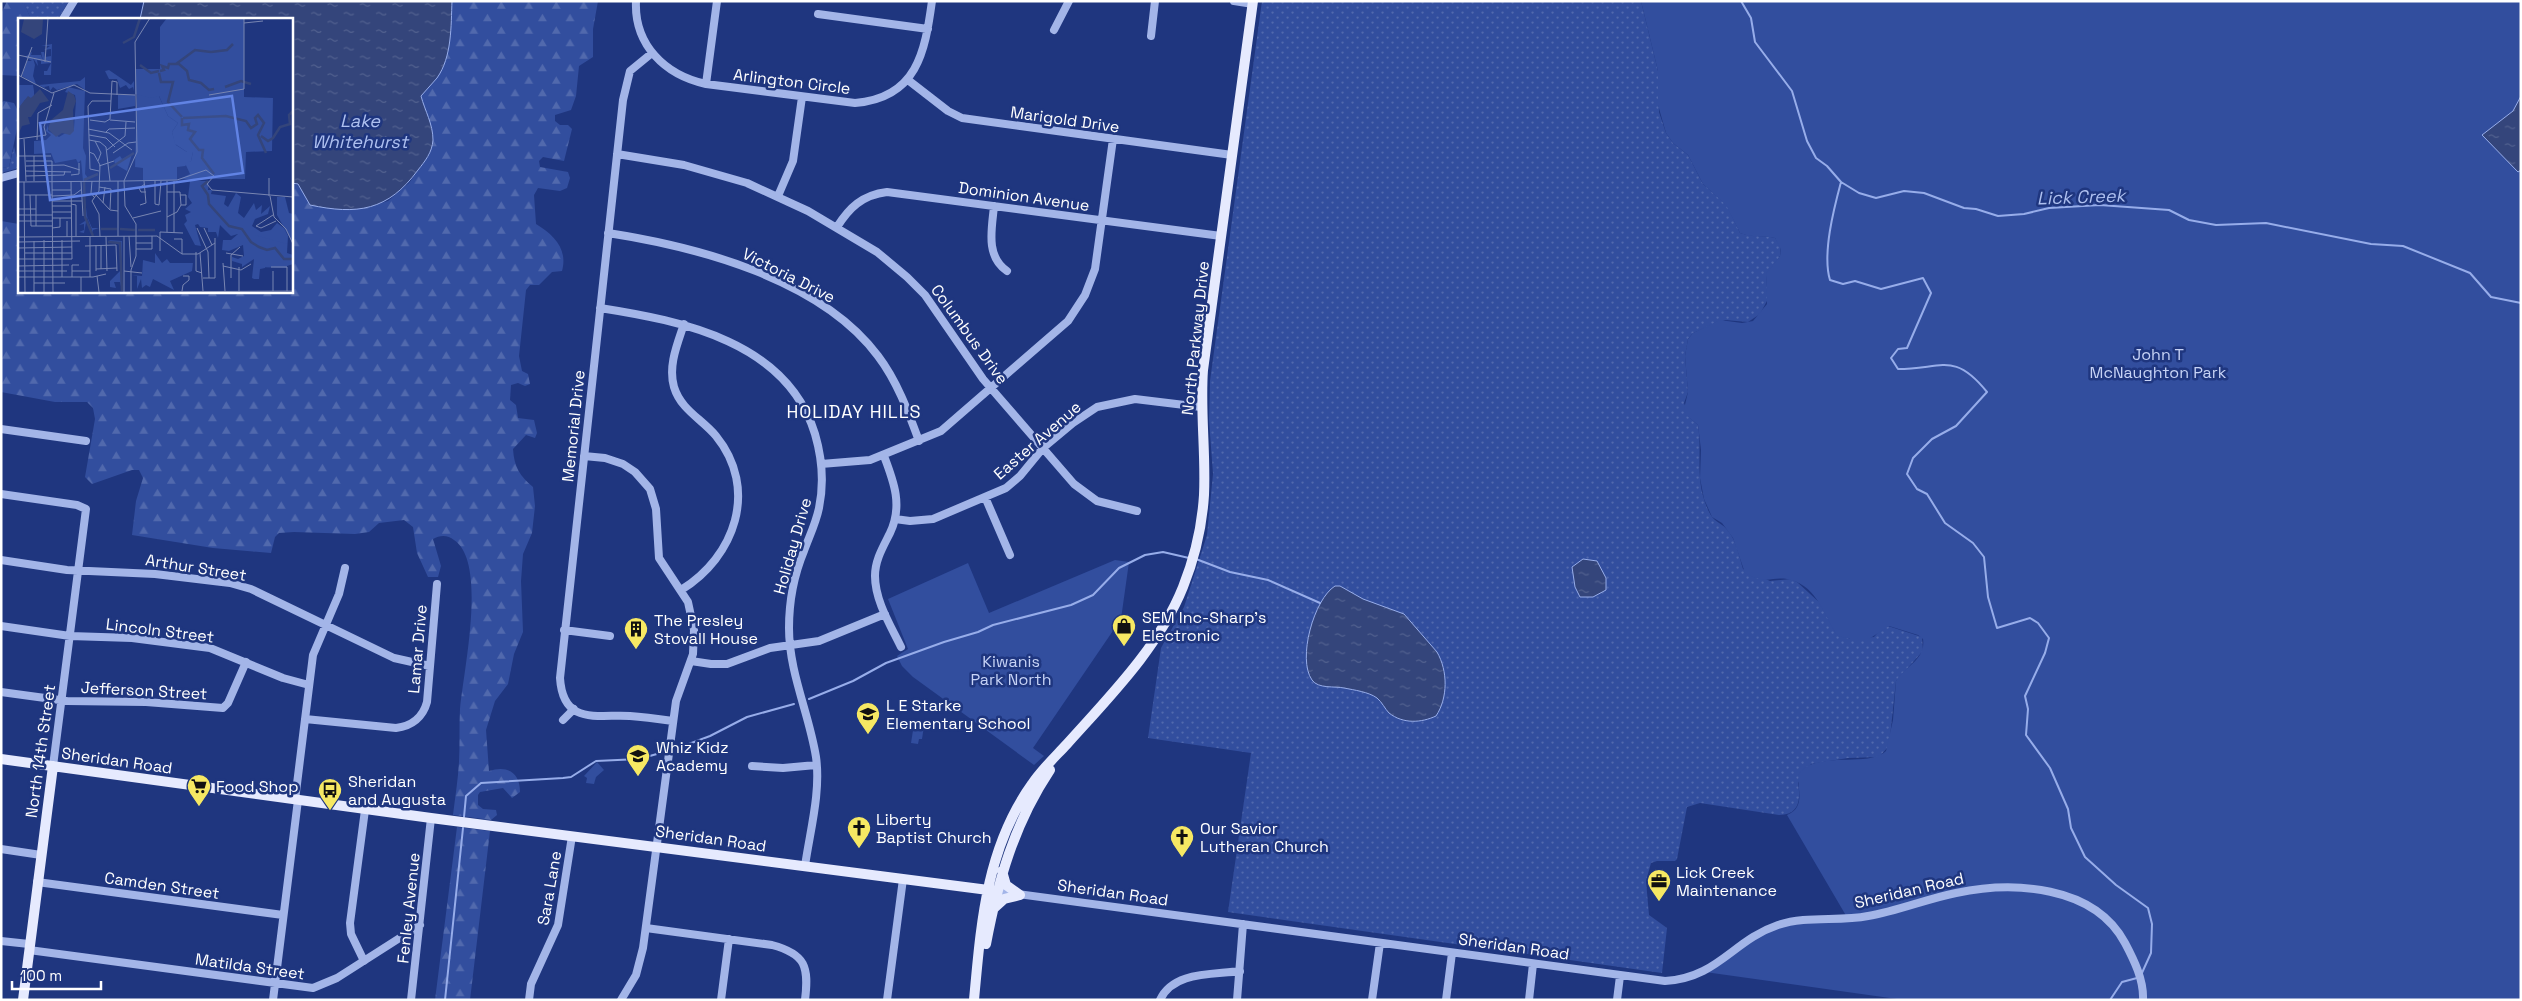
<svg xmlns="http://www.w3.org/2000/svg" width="2522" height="1001" viewBox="0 0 2522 1001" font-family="'Space Grotesk',sans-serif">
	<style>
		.grass { fill: url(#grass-dots) }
		.forest { fill: url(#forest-firs) }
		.green { fill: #324e9e }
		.water { fill: url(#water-ripples); stroke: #97adea }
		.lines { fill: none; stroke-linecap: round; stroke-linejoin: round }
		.stream { stroke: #97adea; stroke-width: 2 }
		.minor { stroke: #a3b5e8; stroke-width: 8 }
		.major { stroke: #e6eafe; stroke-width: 10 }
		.labels { text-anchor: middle; stroke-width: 5; stroke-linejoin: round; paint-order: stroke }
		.street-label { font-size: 16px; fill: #fff; stroke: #1f367f }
		.park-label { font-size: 16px; fill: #c7d3f6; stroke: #1f367f }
		.poi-label { font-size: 16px; fill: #fff; stroke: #1f367f; text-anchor: start }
		.water-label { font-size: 18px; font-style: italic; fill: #aec0f0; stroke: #1f367f }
		.neighbourhood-label { font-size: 18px; letter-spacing: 1px; fill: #fff; stroke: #1f367f }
		.inset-river { fill: none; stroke: #34457b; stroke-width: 2.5 }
		.inset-road { fill: none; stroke: #7986b2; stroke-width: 1 }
		.view { fill: #6183e4; fill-opacity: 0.15; stroke: #6183e4; stroke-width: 2.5 }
		.inset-edge { fill: none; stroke: #fff; stroke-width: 2.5 }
	</style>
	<defs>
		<pattern id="grass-dots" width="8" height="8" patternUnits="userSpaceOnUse" patternTransform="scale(1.25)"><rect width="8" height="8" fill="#324e9e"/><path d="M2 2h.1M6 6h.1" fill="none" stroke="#5169ad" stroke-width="1.8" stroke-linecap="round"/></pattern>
		<pattern id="forest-firs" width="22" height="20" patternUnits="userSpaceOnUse" patternTransform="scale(1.25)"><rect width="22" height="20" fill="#324e9e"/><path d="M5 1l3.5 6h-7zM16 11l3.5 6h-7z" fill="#5169ad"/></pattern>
		<pattern id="water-ripples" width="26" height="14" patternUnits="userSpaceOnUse" patternTransform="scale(1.25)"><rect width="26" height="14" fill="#34457b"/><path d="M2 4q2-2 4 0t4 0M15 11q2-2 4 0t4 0" fill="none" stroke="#52618f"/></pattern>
	</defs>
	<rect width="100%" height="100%" fill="#1f367f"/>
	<path class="grass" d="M69 1 58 19H31L23 2Z
		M1262 1H1641L1658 71 1659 112 1666 133 1673 143 1688 155 1703 184 1727 205 1740 233C1752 237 1762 235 1775 238L1781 246 1780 256 1766 277 1768 299 1760 314 1748 322 1725 320 1693 333 1688 339 1685 356 1688 392 1684 403 1690 418 1698 425C1702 449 1696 475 1704 499 1706 505 1709 515 1715 520 1720 524 1725 526 1729 532 1737 543 1739 556 1743 569L1770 581 1791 579 1797 582 1820 603 1835 631 1850 639 1874 637 1881 629 1888 626 1922 637 1923 651 1896 681 1889 746 1879 757 1848 758 1811 764 1798 783C1801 800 1799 815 1779 815L1700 803 1687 807 1677 859 1675 861H1657L1651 863 1646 881 1649 915 1667 928 1662 973 1228 912 1251 753 1148 738 1161 648 1184 607 1207 535 1213 474 1209 420 1210 381Z
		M14 146 19 168 1 173V168L9 167Z"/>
	<path class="forest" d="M7 1H23L31 19H19V76L1 75V14Z
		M452 1H598L593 29V57L579 66 576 96 571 110 555 115V121L560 125H568L572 129 564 161 543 157 539 161 540 167 568 172 570 178 567 188 560 191 538 188 534 195 536 224C554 235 568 249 562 271L552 272 539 285H530L526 290 519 356 522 371 528 374 530 384 525 386 518 383 511 385 510 400 516 405 518 418 534 420 537 433 535 438 526 435 513 449C514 467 520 476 533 487L535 506 532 533 523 554 521 581 523 632 514 654 508 684 495 701 486 730 489 771C507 765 520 772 520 792L512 798 503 788 480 792 478 795V805L483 809 496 810 497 815 491 820 453 815C455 798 458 780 459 762 460 744 459 727 460 709 463 673 488 562 454 540 448 535 440 535 433 539L441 566 438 577H428L417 553 413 527 404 520 379 523 369 532 355 534 294 532 279 533 275 537 271 553 213 548 132 535 136 501 143 478 139 470H132L92 484 85 477 95 419 93 408 87 402H55L1 392V221L19 224V291H291V183L364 208 388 201 409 183 430 154 421 96C449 64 450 42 452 1Z
		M4 101 14 103 17 109 18 124 9 167 2 168 1 103Z
		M457 827 490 831 470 1000H435Z"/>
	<path class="green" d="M1641 1H2521V1000H1904L1705 972 1772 927 1848 919 1787 815C1807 807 1796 788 1799 774 1814 750 1870 768 1886 751L1893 720 1896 681C1906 665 1926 660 1923 639L1918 635 1889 626 1869 639H1850L1838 636C1824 617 1818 587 1791 580 1773 575 1768 586 1745 573L1733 538 1722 523 1712 517 1704 499 1700 478 1701 450 1698 425 1686 415 1684 409 1688 392 1685 356 1688 339 1693 333 1720 320 1742 323 1753 321 1767 304 1766 274 1780 256 1781 249 1775 238C1762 235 1752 238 1740 233L1726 205 1703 184 1688 155 1673 143 1666 133 1658 105V71Z
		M1115 560 1129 562 1121 619 1033 748 1044 756 1034 765 913 677 902 666 897 656 908 649 888 599 968 563 989 613Z
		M914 724 924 726 922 739H919L918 744 911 743Z
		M597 762 604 770 596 777 594 784 586 783 587 778 584 776Z"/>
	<path class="water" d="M144 1H452C451 26 452 57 437 78 432 84 426 90 421 96 425 111 433 124 433 140 432 153 425 161 418 170 388 211 357 215 310 205L298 184 291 183V19H140Z
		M2521 96V170L2518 172 2482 135 2513 111Z
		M1583 559 1597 561 1606 578V590L1593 597H1580L1575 587 1572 567Z
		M1335 586H1340L1363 599 1404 614 1437 652C1448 671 1448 698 1436 716 1421 723 1403 724 1389 713 1385 709 1382 702 1377 698 1369 692 1354 690 1344 688 1335 686 1318 689 1312 680 1297 659 1314 599 1335 586Z"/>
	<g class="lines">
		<path class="stream" d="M1741 1 1751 18 1755 42 1792 91 1807 141 1816 158 1827 166 1841 182 1859 193 1876 198 1904 191 1924 193 1964 208 1976 209 1998 216 2024 214 2049 208 2100 205 2169 210 2189 220 2216 225 2266 223 2371 244 2403 246 2470 273 2491 297 2521 303
			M1841 182C1834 208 1822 254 1830 280L1843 284 1855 281 1881 289 1923 278 1931 293 1907 348 1898 349 1891 358 1898 369C1942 369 1954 351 1987 392L1956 426 1932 439 1913 458 1907 474 1917 489 1927 494 1945 523 1973 543 1984 557 1988 597 1997 628 2030 618 2038 623 2049 638 2045 653 2025 696 2028 709 2026 735 2050 768 2068 809 2071 828 2085 857 2116 885 2148 908 2152 924 2151 953 2141 975
			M1196 559 1230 572 1268 580 1320 603
			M809 699 853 681 886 663 944 642 978 632 993 625 1071 605 1093 595 1119 568 1145 555 1163 552 1189 558
			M678 748 710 736 747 717 794 704
			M464 817 466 796 481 783 563 778 571 777 596 761 639 759 664 752
			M445 1000 463 828
			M2110 1000 2122 982 2137 978"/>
		<path class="minor" d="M636 1C634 45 665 75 706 84L855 103C917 98 925 52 932 1
			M1234 1 1253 4
			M818 14 928 29
			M63 19 74 1
			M1054 30 1069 1
			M1151 36 1155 1
			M652 53 630 71 623 100 560 678C563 726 598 714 630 716 645 717 659 719 673 721
			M908 80 948 111 962 118 1232 155
			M706 84 717 1
			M617 154 684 165 747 183 808 211 877 252 907 277 925 295 983 379 1074 484 1097 501 1137 511
			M1 178 19 173
			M778 196 793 161 802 97
			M994 206C992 228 985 256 1007 271
			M837 227C849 208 862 195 887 192L1221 236
			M608 233C698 247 821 279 878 356 897 381 908 411 919 441
			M600 308C683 321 787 342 815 434 822 458 824 484 819 508 816 523 809 537 804 551 794 575 789 602 789 628 789 673 809 713 816 757 821 792 810 831 805 866
			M1 429 86 441
			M584 456 605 458 623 464 635 472 650 489 656 509 659 558 688 602 694 630 693 654 676 701 643 948 636 975 621 1000
			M884 456C894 482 903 506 890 533 883 547 875 560 875 576 875 601 891 626 901 647
			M821 464 870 460 941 431 1068 321 1085 295 1095 269 1113 139
			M1 494 77 505 86 509 53 766
			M985 497 1010 555
			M895 519 910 521 933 519 1006 488 1020 476 1043 448 1073 423 1097 407 1135 399 1201 407
			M1 560 67 570 155 574 230 583 251 589 394 658 430 666
			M681 590C735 557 759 489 716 436 702 419 681 410 674 387 668 366 677 345 684 324
			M1 626 70 636 132 638 210 648 283 678 309 685
			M564 630 610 636
			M691 661 711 664H727L770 648 819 641 885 614
			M1 692 67 701 146 702 223 708 228 703 246 662
			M305 719 396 728C412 726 423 717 427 702L437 584
			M563 720 574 709
			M752 766 783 768 816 765
			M295 800 313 655 339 594 345 568
			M1 849 41 855
			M37 882 283 915
			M996 891 1665 981C1718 978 1733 940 1778 925 1807 915 1838 922 1868 916 1898 911 1926 899 1956 893 2013 881 2094 885 2125 943 2134 960 2144 980 2143 1000
			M646 928 772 945C806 954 809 967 805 1000
			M1 941 29 944
			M29 950 313 988 337 978 420 925
			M364 961 351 934 350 923 365 810
			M273 1000 298 800
			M411 1000 431 818
			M529 1000 531 984 558 925 572 836
			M721 1000 729 939
			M887 1000 903 879
			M1160 1000C1173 971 1213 975 1240 971
			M1237 1000 1243 924
			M1372 1000 1380 943
			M1446 1000 1452 953
			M1529 1000 1533 964
			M1617 1000 1620 976"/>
		<path class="major" d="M1 759 431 818 996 891
			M1002 871 1006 885 1020 895
			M993 909 1004 899 1020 895
			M986 944C998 881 1014 824 1050 770
			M23 1000 53 766
			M974 1000C981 924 986 848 1032 784 1042 769 1055 757 1067 744 1110 696 1159 647 1183 587 1195 557 1202 527 1204 495 1206 453 1200 412 1203 370L1253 1"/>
	</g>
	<defs>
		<g id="shop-pin" transform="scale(1.25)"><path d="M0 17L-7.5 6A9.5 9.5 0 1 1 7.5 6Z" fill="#f6e863" stroke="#1f367f"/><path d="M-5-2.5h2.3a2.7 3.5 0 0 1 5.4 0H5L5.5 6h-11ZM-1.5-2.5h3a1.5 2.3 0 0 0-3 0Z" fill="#111"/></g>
		<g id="building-pin" transform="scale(1.25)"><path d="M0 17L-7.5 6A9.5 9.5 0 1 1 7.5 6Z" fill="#f6e863" stroke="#1f367f"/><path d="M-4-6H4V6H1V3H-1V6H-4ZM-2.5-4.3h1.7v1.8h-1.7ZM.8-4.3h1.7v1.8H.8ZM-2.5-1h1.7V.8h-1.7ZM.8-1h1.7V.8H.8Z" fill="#111"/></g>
		<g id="school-pin" transform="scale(1.25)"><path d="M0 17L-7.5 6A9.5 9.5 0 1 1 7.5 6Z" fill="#f6e863" stroke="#1f367f"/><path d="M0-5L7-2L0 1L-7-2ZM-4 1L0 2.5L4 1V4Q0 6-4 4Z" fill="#111"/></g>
		<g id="supermarket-pin" transform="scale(1.25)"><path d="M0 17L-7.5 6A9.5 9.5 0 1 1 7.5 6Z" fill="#f6e863" stroke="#1f367f"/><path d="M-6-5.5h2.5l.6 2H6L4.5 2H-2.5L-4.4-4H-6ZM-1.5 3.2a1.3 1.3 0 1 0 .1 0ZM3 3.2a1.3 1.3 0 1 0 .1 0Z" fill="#111"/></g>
		<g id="bus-pin" transform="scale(1.25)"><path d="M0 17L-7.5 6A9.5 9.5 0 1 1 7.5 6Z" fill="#f6e863" stroke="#1f367f"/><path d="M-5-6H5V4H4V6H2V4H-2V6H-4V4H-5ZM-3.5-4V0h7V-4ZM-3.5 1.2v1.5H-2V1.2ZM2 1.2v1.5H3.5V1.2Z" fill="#111"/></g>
		<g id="church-pin" transform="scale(1.25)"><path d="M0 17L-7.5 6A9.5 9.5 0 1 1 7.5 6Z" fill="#f6e863" stroke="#1f367f"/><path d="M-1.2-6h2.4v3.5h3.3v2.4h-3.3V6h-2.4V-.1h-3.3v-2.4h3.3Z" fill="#111"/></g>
		<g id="office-pin" transform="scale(1.25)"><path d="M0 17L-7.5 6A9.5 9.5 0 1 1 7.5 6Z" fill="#f6e863" stroke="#1f367f"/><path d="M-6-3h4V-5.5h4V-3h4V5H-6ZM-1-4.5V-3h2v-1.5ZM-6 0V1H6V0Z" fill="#111"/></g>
	</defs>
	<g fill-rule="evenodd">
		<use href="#shop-pin" x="1124" y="626"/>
		<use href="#building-pin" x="636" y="629"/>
		<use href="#school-pin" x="868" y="714"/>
		<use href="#school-pin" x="638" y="756"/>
		<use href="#supermarket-pin" x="199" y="786"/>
		<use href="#bus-pin" x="330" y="790"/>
		<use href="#church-pin" x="859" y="828"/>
		<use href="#church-pin" x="1182" y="837"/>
		<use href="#office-pin" x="1659" y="881"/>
	</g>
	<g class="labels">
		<g class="street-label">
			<text transform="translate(792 81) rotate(7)" y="6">Arlington Circle</text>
			<text transform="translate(1065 119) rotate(8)" y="6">Marigold Drive</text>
			<text transform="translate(1024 196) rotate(8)" y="6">Dominion Avenue</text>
			<text transform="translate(789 275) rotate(27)" y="6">Victoria Drive</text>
			<text transform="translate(970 334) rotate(54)" y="6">Columbus Drive</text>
			<text transform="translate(1195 338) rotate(-84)" y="6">North Parkway Drive</text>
			<text transform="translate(573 426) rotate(-84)" y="6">Memorial Drive</text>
			<text transform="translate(1037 440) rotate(-41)" y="6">Easter Avenue</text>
			<text transform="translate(792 546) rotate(-74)" y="6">Holiday Drive</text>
			<text transform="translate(196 567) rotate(9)" y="6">Arthur Street</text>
			<text transform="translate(160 630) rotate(7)" y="6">Lincoln Street</text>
			<text transform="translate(417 649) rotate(-85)" y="6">Lamar Drive</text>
			<text transform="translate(144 690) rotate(3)" y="6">Jefferson Street</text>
			<text transform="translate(40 751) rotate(-82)" y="6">North 14th Street</text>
			<text transform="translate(117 760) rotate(8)" y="6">Sheridan Road</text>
			<text transform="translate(711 838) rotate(8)" y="6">Sheridan Road</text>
			<text transform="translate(162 885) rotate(8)" y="6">Camden Street</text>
			<text transform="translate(549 888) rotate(-80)" y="6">Sara Lane</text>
			<text transform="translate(1909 890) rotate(-13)" y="6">Sheridan Road</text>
			<text transform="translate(1113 892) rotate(8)" y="6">Sheridan Road</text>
			<text transform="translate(408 908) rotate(-84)" y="6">Fenley Avenue</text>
			<text transform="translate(1514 946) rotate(8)" y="6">Sheridan Road</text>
			<text transform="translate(250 966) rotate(8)" y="6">Matilda Street</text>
		</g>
		<g class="park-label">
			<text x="2158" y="360">John T<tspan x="2158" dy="18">McNaughton Park</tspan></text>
			<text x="1011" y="667">Kiwanis<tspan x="1011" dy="18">Park North</tspan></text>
		</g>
		<g class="poi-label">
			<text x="1142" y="623">SEM Inc-Sharp's<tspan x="1142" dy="18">Electronic</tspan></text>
			<text x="654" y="626">The Presley<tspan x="654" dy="18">Stovall House</tspan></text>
			<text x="886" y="711">L E Starke<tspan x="886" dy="18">Elementary School</tspan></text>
			<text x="656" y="753">Whiz Kidz<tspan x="656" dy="18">Academy</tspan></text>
			<text x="348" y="787">Sheridan<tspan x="348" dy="18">and Augusta</tspan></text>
			<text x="216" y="792">Food Shop</text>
			<text x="876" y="825">Liberty<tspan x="876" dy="18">Baptist Church</tspan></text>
			<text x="1200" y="834">Our Savior<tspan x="1200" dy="18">Lutheran Church</tspan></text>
			<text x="1676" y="878">Lick Creek<tspan x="1676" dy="18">Maintenance</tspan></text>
		</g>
		<g class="water-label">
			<text x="360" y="127">Lake<tspan x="360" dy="21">Whitehurst</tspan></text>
			<text transform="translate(2081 197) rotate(-2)" y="6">Lick Creek</text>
		</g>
		<g class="neighbourhood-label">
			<text x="854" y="418">HOLIDAY HILLS</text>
		</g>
	</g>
	<g transform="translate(18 18)">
		<rect width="275" height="275" fill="#1f367f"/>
		<path d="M34 26 33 57H26V47V53H29L33 45 23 46V43L19 42 20 48 15 40 17 47 15 58 18 66 23 68 13 64 4 58 9 43H14L7 39 14 34 13 37H23L25 43 23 34H26L27 39 33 38V31L26 32 32 28H23ZM119 76 141 78 150 98 160 105 154 114 158 127 169 134H175L173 143 167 148 159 149V162H125V150L117 149ZM100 77H117V88L100 91ZM259 179H267L271 195 275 196V226L259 197Z" fill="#324e9e"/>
		<path d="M91 52 113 67 116 63V73L115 69 111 71 108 67 102 70 99 61H91L87 53ZM67 59V72L59 66 39 72 35 69 32 73 31 68 26 69 30 72 21 67 62 63ZM0 67H15L16 73V79L7 82 0 92ZM50 69 67 73 65 130 68 138 67 156 70 160 65 163 63 142 60 145 58 141 37 145 33 135 16 136V123L28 122 33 117 28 113 30 107V113L41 119 56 110 58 83 57 77 47 74ZM172 163H191L190 172H194L193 176 208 178 206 186 210 189 218 175 223 179 220 195 226 200 236 185 238 192 244 187 243 196 252 188 250 196 237 201 234 208 243 214 253 212 259 205 266 210 270 218 269 235 275 237V246L269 248 247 235V250L242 251 241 261H236L234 260 236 241 224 249V246L214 243V239L220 241 226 238 225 227 211 233 204 232 205 222H213L220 216 213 218 202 207 200 220 198 214H190V210L182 209 180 206 177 207 183 228 177 227 166 206 169 203 167 197 173 194 167 191 174 185 170 179ZM65 164 69 198 74 210H81L75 212V215L69 199 66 215 61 214 66 212V206L61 207 67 203ZM90 222 104 223V273L102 264H96L98 270 92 269V263L102 253V227ZM137 235 144 245 149 241 152 245H175L174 253 152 263 156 272 135 261 132 269 128 267 124 270 123 261 119 271V258L114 257 124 258 125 242 137 245Z" fill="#324e9e"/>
		<path d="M149 0H226V79L255 80 254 133 228 134 227 161H162L172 156 167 145 173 143 175 134H169L157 126 154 114 160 105 150 98 141 78 133 80 117 76V51H142V9ZM114 136 109 153 97 146 96 142 102 138 104 141ZM237 217 269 226V250L237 249Z" fill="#324e9e"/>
		<path d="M6 1H25L24 16 16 21 3 14ZM22 71 31 83 22 85 13 99H10L12 106 4 108 0 117 2 88 10 78 13 80ZM50 73 56 77 58 83 55 92 56 113 52 117 44 115 38 119 30 111 33 102 45 92Z" fill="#34457b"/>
		<path class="inset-river" d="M105 25 116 19 122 0M193 34 209 32 215 26M158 46 177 32 193 34M122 47 133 55 141 53M142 53 146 52 144 48 150 50 151 46H161L169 53 171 62 183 65 191 72 196 71M141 55 143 64H155L150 84 164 99M207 69 223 63 233 66M164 100V107L171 106 170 112 177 114 172 121 181 132H185L184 140 196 156M165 100 208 98 228 103 233 110 239 106 237 100 240 97 246 105 240 117 248 135M243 118 250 123 255 120 262 109 272 106 271 97 275 93M92 150 116 135M66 162 80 156M190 163 184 168 190 177 191 186 211 208 224 211 233 224 241 229 249 232 257 230 266 241H275M66 164 67 199 75 218M83 211H99M102 211 117 212M120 212H137M90 224 102 225 104 273"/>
		<path class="inset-road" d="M226 5 245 3M0 37 33 44M27 44 30 0M0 57 34 75 56 67 72 75 117 77M3 59 14 29M191 77 226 71V0M72 102 87 104 92 101 94 63 99 64V77M92 102 117 104M70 111 91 115 114 132M88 114 91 111 117 110M71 117 88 120 97 129M0 121 28 117 26 109 36 75M6 121 8 163M19 122 20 95 34 87M71 122 82 124 88 129 92 163M77 123 83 135 80 143M89 132 107 118 108 104M71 134 76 136 82 147 81 173 74 183 81 196 82 219M95 135 110 125 118 124M0 138H33M16 138V163M8 143H34V163M8 148 46 147 62 152M81 148 96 143M8 153 53 154M81 153 72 151 70 88 74 83H93M53 157 61 156V145M8 158 46 157 47 153M34 163 35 275M63 163 65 198M74 163 73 175 76 179M100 163V218M107 163 159 162 188 152 196 158 189 166 194 172 275 179M137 163V186L141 187 143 163M156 163V215M0 164 107 163M6 164 7 275M127 166 121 170 123 174H128M81 169 93 171 92 191M34 172H53M149 174H162L163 187H168V177H162M6 177H34M12 177 13 208H34M18 177V208M78 177 92 192 100 193M34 178 56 177 64 171M251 178V160M252 178 256 199 268 211 275 226M34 183H64M85 185 87 169M53 186 58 187V218M122 187 128 185 126 163M34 188H53M0 191H18M34 194H53M0 197H34M255 197 238 208 243 210 258 203M149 199 159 194 163 187M34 200H53M115 200 143 193M0 203H34M49 203V219M34 210 42 209V200M179 210 190 234 191 260M186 210 194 227M149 214V163M106 218V274M111 218 113 249M0 219 139 218 164 236H180L197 225M72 219V259M88 219 89 253M156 221H164V236M26 222V275M44 222V259M16 223V275M0 224 62 223M118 225H134M78 227V253M83 227V251M67 228 98 227 99 253M0 230 54 229M118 231H134V218M142 233V214L165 215M178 234V253L184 255M7 235H54M182 235 185 273M208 235 225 238M0 241H54L53 163M205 245 207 273M0 248 51 247M205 248 223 252 233 246M221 249V273M253 249H269V273M78 251 99 250M0 253H49M54 253H72M106 253 124 255M79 258 81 274M0 259H75L88 256M54 259V247H61M63 259V275M185 260H197V220M213 260V237L222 229M16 265H47M164 273 165 267 171 262V258H165M255 273V253M0 275 275 273M113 275V252L118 238V206L107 188 106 163 119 134 117 24 132 0"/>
		<path class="view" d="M214 78 225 155 32 182 22 105Z"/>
		<rect width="275" height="275" class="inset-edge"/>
	</g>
	<rect width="2522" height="1001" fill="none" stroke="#ffffff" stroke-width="5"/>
	<path d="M12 981v8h89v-8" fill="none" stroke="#ffffff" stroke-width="2.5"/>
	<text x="20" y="981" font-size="15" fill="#ffffff" stroke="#1f367f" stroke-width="4" paint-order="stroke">100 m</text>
</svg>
